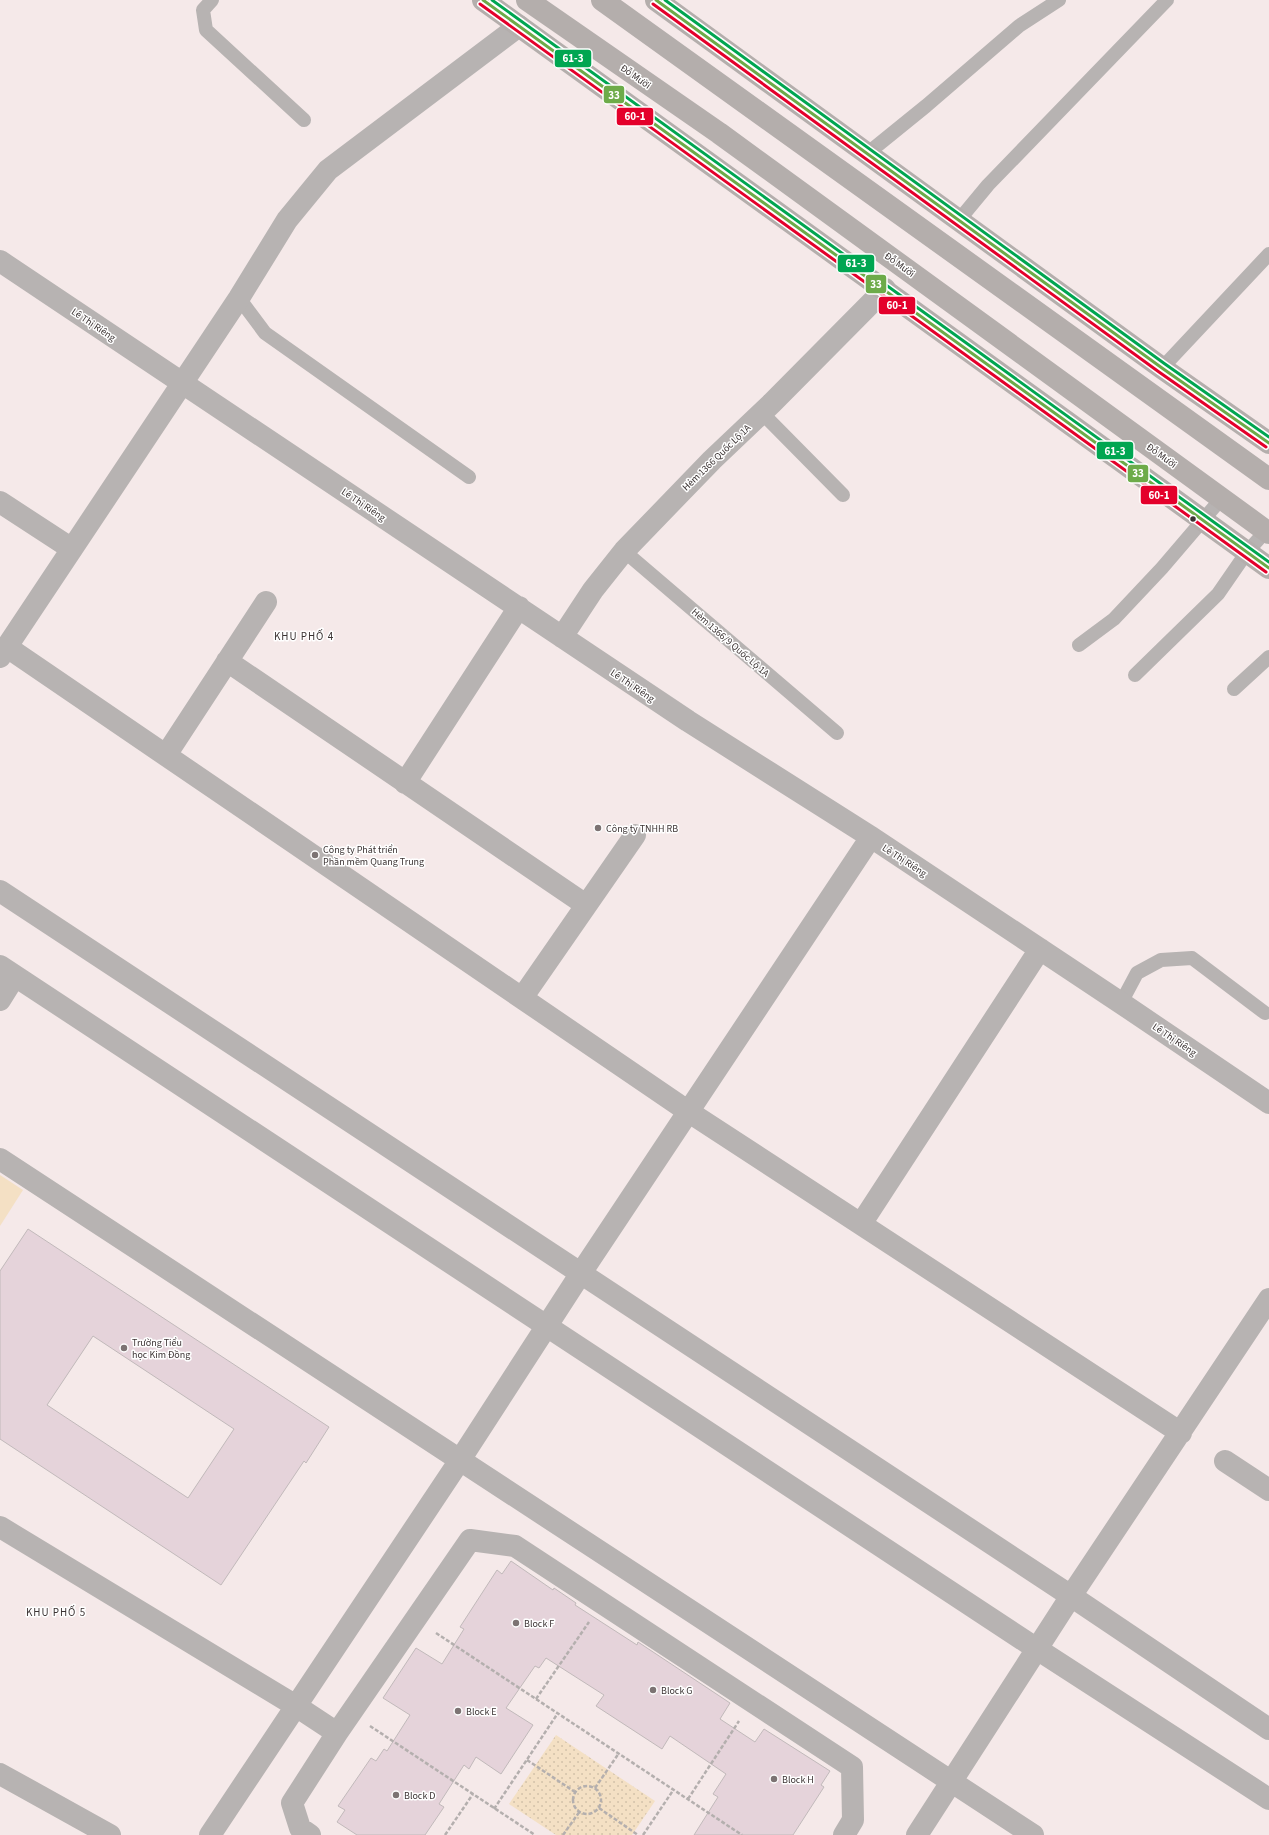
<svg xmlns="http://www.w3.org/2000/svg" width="1269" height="1835" viewBox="0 0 1269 1835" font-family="'Source Sans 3',sans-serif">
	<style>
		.grass { fill: url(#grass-dots) }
		.garden { fill: #f4e0c4 }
		.building { fill: #e5d3da; stroke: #c1b9ba; fill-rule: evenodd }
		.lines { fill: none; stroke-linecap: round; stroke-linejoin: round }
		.path { stroke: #b4afae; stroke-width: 2.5; stroke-dasharray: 4 2; stroke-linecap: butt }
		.service { stroke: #b7b3b2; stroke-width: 14 }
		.minor { stroke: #b7b3b2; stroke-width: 22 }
		.trunk { stroke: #b4aeac; stroke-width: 22 }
		.bus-1-casing { stroke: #fff; stroke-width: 6 }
		.bus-2-casing { stroke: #fff; stroke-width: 6 }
		.bus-3-casing { stroke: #fff; stroke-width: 6 }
		.bus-1 { stroke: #6dab49; stroke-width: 3 }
		.bus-2 { stroke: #e4002b; stroke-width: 3 }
		.bus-3 { stroke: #00a651; stroke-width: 3 }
		.bus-dot { fill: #3b3333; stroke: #fff; stroke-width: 1.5 }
		.poi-dot { fill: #7c7373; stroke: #fff; stroke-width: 1.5 }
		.labels { text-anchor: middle; stroke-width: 3; stroke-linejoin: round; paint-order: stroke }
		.street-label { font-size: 10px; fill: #3b3333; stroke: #fff }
		.poi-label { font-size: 10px; fill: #3b3333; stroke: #fff; text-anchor: start }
		.neighbourhood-label { font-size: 11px; letter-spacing: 1px; fill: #3b3333; stroke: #fff }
		.line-badge { stroke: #fff; stroke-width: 1.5 }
		.badge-label { font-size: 11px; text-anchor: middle; font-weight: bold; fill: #fff }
	</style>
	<defs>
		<pattern id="grass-dots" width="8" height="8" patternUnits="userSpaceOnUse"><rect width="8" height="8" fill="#f4e0c4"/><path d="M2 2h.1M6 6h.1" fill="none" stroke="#d2c1a9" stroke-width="1.8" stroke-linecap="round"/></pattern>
	</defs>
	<rect width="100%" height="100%" fill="#f5e9e9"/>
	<path class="grass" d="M556 1735 655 1801 632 1835H556L509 1804Z"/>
	<path class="garden" d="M0 1175 23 1190 0 1226Z"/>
	<path class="building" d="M28 1229 329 1427 306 1463 304 1461 221 1585 0 1439V1271ZM93 1336 234 1429 188 1498 47 1405Z
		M511 1561 553 1590 554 1588 576 1603 575 1605 637 1645 638 1642 730 1703 720 1719 755 1742 764 1729 830 1771 821 1785 824 1787 793 1835H694L718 1797 713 1794 726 1774 670 1736 662 1749 596 1706 604 1695 546 1658 539 1668 535 1666 506 1708 533 1725 501 1774 476 1757 469 1769 464 1765 439 1804 444 1807 425 1835H357L337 1822 345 1810 338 1806 371 1758 376 1761 384 1749 387 1751 410 1715 383 1698 416 1648 442 1664 464 1629 460 1627 497 1570 502 1574Z"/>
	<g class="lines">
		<path class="path" d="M436 1633 742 1835
			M536 1699 589 1622
			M370 1726 535 1835
			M527 1760 575 1792
			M573 1800a14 14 0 1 1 28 0a14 14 0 1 1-28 0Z
			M595 1788 619 1753
			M688 1799 739 1721
			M599 1808 638 1835
			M494 1809 558 1713
			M445 1835 473 1794
			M563 1835 580 1811
			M643 1835 674 1789"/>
		<path class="service" d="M212 0 203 10 206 30 304 120
			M868 153 926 106 1019 26 1059 0
			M959 220 988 185 1167 0
			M239 298 265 333 469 477
			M1162 368 1269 254
			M762 413 843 495
			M624 551 837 733
			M1079 645 1114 619 1162 568 1221 499
			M1135 675 1218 594 1247 552 1266 531
			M1234 689 1269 657
			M1121 1003 1137 973 1161 960 1192 958 1265 1013"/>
		<path class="minor" d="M0 261 688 721 871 837 1121 1003 1269 1103
			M0 502 72 549
			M562 637 593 590 624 551 712 460 772 403 885 289
			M7 647 689 1112 1181 1433
			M0 657 239 298 287 220 328 170 519 26
			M227 661 586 905
			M166 755 266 602
			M405 783 519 607
			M0 891 1071 1596 1269 1729
			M0 966 1037 1649 1269 1799
			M522 998 635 835
			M0 1000 15 976
			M0 1159 1033 1835
			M861 1224 1040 949
			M1225 1461 1269 1490
			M0 1527 296 1706 337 1733
			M0 1774 110 1835
			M210 1835 460 1460 581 1273 871 837
			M310 1835 300 1828 292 1803 337 1733 470 1540 515 1546 852 1767 853 1820 844 1835
			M917 1835 1071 1596 1269 1299"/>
		<path class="trunk" d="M483 0 1269 568
			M527 0 719 133 1269 533
			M602 0 1269 479
			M656 0 1162 368 1269 443"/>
		<g class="bus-1-casing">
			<path id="bus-1" d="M483 0 1269 568
				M656 0 1162 368 1269 443"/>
		</g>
		<g class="bus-2-casing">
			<path id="bus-2" d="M480 4 1266 572
				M653 4 1159 372 1266 447"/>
		</g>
		<g class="bus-3-casing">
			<path id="bus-3" d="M492 0 1269 562
				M665 0 1165 364 1269 437"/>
		</g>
		<use href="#bus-1" class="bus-1"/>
		<use href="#bus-2" class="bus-2"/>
		<use href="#bus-3" class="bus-3"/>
	</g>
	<circle class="bus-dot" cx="1193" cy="519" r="3.5"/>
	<g class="poi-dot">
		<circle cx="598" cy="828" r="4"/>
		<circle cx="315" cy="855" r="4"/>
		<circle cx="124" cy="1348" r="4"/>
		<circle cx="516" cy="1623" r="4"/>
		<circle cx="653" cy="1690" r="4"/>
		<circle cx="458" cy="1711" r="4"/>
		<circle cx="774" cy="1779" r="4"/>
		<circle cx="396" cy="1795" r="4"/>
	</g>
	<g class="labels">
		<g class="street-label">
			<text transform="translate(636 76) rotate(35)" y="4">Đỗ Mười</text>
			<text transform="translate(900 264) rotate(36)" y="4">Đỗ Mười</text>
			<text transform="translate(94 324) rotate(34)" y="4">Lê Thị Riêng</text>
			<text transform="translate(1162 455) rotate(36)" y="4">Đỗ Mười</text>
			<text transform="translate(716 457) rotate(-44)" y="4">Hẻm 1366 Quốc Lộ 1A</text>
			<text transform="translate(364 504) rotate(34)" y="4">Lê Thị Riêng</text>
			<text transform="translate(731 642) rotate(41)" y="4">Hẻm 1366/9 Quốc Lộ 1A</text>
			<text transform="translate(633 685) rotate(34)" y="4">Lê Thị Riêng</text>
			<text transform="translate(905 860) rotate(33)" y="4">Lê Thị Riêng</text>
			<text transform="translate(1175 1039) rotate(34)" y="4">Lê Thị Riêng</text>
		</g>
		<g class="poi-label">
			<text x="606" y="832">Công ty TNHH RB</text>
			<text x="323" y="853">Công ty Phát triển<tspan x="323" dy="12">Phần mềm Quang Trung</tspan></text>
			<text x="132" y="1346">Trường Tiểu<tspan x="132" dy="12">học Kim Đồng</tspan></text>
			<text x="524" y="1627">Block F</text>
			<text x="661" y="1694">Block G</text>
			<text x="466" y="1715">Block E</text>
			<text x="782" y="1783">Block H</text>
			<text x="404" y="1799">Block D</text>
		</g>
		<g class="neighbourhood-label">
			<text x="304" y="640">KHU PHỐ 4</text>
			<text x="56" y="1616">KHU PHỐ 5</text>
		</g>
	</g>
	<g class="line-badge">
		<rect x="554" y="49" width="38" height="19" rx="4" fill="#00a651"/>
		<rect x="603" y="85" width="22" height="19" rx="4" fill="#6dab49"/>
		<rect x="616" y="107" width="38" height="19" rx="4" fill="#e4002b"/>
		<rect x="837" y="254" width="38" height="19" rx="4" fill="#00a651"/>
		<rect x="865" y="274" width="22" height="20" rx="4" fill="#6dab49"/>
		<rect x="878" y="296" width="38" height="19" rx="4" fill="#e4002b"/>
		<rect x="1096" y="441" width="38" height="19" rx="4" fill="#00a651"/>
		<rect x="1127" y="464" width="22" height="19" rx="4" fill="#6dab49"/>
		<rect x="1140" y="485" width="38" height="20" rx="4" fill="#e4002b"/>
	</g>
	<g class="badge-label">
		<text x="573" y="62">61-3</text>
		<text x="614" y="99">33</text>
		<text x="635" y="120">60-1</text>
		<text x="856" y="267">61-3</text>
		<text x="876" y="288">33</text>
		<text x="897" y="309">60-1</text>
		<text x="1115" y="455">61-3</text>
		<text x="1138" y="477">33</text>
		<text x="1159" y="499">60-1</text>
	</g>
</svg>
